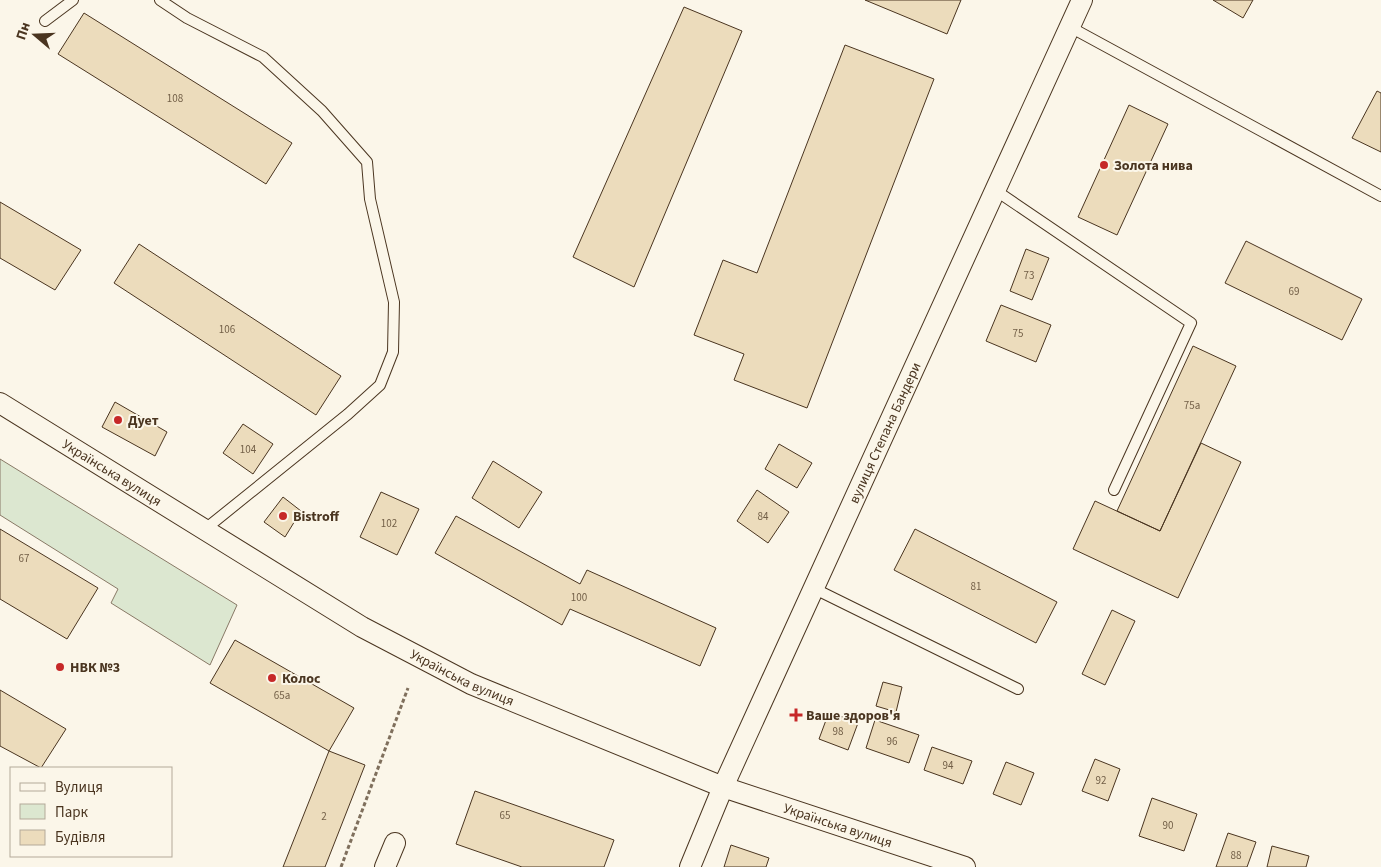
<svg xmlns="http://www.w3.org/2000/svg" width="1381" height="867" viewBox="0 0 1381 867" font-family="'Source Sans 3',sans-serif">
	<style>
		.green { fill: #dce7d0; stroke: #887966 }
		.building { fill: #ecdcbc; stroke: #4a3520 }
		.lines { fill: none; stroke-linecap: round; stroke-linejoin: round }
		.lane-casing { stroke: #4a3520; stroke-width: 12 }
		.street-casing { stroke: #4a3520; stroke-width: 22 }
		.path { stroke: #7f6f5c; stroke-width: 3; stroke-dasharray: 4 2.5; stroke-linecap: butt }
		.lane { stroke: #fbf6e9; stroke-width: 10 }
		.street { stroke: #fbf6e9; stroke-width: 20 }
		.poi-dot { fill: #c62828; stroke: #fbf6e9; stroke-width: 2 }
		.labels { text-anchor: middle; stroke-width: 4; stroke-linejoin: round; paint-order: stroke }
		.number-label { font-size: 11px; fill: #725f47 }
		.poi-label { font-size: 14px; font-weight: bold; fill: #4a3520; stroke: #fbf6e9; text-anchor: start }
		.street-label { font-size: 14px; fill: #4a3520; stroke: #fbf6e9 }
	</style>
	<rect width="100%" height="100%" fill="#fbf6e9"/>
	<path class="green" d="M0 459 237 605 210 665 111 603 118 589 0 515Z"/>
	<path class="building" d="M865 0H961L947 34Z
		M1213 0H1253L1243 18Z
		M684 7 742 31 634 287 573 257Z
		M84 13 292 143 266 184 58 54Z
		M845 45 934 79 807 408 734 380 744 354 694 335 723 260 757 273Z
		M1377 91 1381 93V152L1352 138Z
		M1129 105 1168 124 1117 235 1078 217Z
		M0 202 81 250 55 290 0 258Z
		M1246 241 1362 299 1342 340 1225 283Z
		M139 244 341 376 316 415 114 283Z
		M1026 249 1049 258 1032 300 1010 291Z
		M1001 305 1051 325 1036 362 986 341Z
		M1193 346 1236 366 1160 531 1117 511Z
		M115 402 167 432 155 456 102 427Z
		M243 424 273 444 253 474 223 453Z
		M1201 443 1241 462 1178 598 1073 549 1095 501 1160 531Z
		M779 444 812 463 797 488 765 469Z
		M493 461 542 492 519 528 472 498Z
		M757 490 789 512 768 543 737 521Z
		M381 492 419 509 397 555 360 537Z
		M283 497 301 511 285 537 264 522Z
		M456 516 580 584 587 570 716 628 700 666 570 609 562 625 435 553Z
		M0 529 98 588 67 639 0 599Z
		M915 529 1057 602 1036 643 894 570Z
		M1112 610 1135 621 1105 685 1082 674Z
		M235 640 354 708 329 751 210 683Z
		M883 682 902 687 896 712 876 706Z
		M0 690 66 729 41 768 0 746Z
		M829 712 858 723 848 750 819 739Z
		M875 720 919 735 909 763 866 748Z
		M932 747 972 761 963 784 924 770Z
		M329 751 365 765 325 867H283Z
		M1095 759 1120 769 1108 801 1082 791Z
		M1006 762 1034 773 1021 805 993 794Z
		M475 791 614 840 604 867H522L456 844Z
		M1152 798 1197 814 1184 851 1139 836Z
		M1228 833 1256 842 1247 867H1216Z
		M731 845 769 858 766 867H724Z
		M1272 846 1309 856 1306 867H1267Z"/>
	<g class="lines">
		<g class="lane-casing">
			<path id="lane" d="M160 0 187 18 263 57 322 111 367 162 370 199 394 302 393 352 380 385 348 414 204 530
				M45 21 73 0
				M1070 27 1381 196
				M995 190 1191 323 1114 490
				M813 588 1018 689"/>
		</g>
		<g class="street-casing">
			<g id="street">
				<path id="s1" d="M0 403 362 627 471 684 723 787 965 867"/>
				<path d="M385 867 395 843"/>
				<path id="s2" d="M690 867 723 787 1082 0"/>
			</g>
		</g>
		<path class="path" d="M341 867 408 688"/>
		<use href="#lane" class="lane"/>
		<use href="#street" class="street"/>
	</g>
	<g class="poi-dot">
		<circle cx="1104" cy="165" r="5"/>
		<circle cx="118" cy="420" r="5"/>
		<circle cx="283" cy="516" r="5"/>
		<circle cx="60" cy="667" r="5"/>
		<circle cx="272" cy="678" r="5"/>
		<path d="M793.5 707.5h5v5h5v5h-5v5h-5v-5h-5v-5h5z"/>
	</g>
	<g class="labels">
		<g class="number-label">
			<text x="175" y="102">108</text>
			<text x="1029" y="279">73</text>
			<text x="1294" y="295">69</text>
			<text x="227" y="333">106</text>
			<text x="1018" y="337">75</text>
			<text x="1192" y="409">75а</text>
			<text x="248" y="453">104</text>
			<text x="763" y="520">84</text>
			<text x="389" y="527">102</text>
			<text x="24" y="562">67</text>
			<text x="976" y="590">81</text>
			<text x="579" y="601">100</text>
			<text x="282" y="699">65а</text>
			<text x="838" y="735">98</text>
			<text x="892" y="745">96</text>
			<text x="948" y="769">94</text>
			<text x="1101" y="784">92</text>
			<text x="505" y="819">65</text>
			<text x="324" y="820">2</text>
			<text x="1168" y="829">90</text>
			<text x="1236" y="859">88</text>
		</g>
		<g class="poi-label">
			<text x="1114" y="170">Золота нива</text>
			<text x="128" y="425">Дует</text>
			<text x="293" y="521">Bistroff</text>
			<text x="70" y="672">НВК №3</text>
			<text x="282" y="683">Колос</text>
			<text x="806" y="720">Ваше здоров'я</text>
		</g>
		<g class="street-label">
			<text dy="5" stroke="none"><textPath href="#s2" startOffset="476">вулиця Степана Бандери</textPath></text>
			<text dy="5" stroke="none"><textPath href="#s1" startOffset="132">Українська вулиця</textPath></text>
			<text dy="5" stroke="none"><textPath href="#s1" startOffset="538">Українська вулиця</textPath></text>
			<text dy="5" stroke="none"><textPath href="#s1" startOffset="942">Українська вулиця</textPath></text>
		</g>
	</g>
	<rect x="10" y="767" width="162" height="90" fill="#fbf6e9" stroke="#b4a999"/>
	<rect x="20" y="783" width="25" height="8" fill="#fbf6e9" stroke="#b4a999"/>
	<text x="55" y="792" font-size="15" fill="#4a3520">Вулиця</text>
	<rect x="20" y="804" width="25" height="15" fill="#dce7d0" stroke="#b4a999"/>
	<text x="55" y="817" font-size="15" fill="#4a3520">Парк</text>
	<rect x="20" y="830" width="25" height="15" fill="#ecdcbc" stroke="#b4a999"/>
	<text x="55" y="842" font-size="15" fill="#4a3520">Будівля</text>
	<g transform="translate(35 35) rotate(289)" stroke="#fbf6e9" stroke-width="4" paint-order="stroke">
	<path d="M0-4L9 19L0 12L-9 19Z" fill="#4a3520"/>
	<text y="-8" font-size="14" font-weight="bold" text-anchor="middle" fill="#4a3520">Пн</text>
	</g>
</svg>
